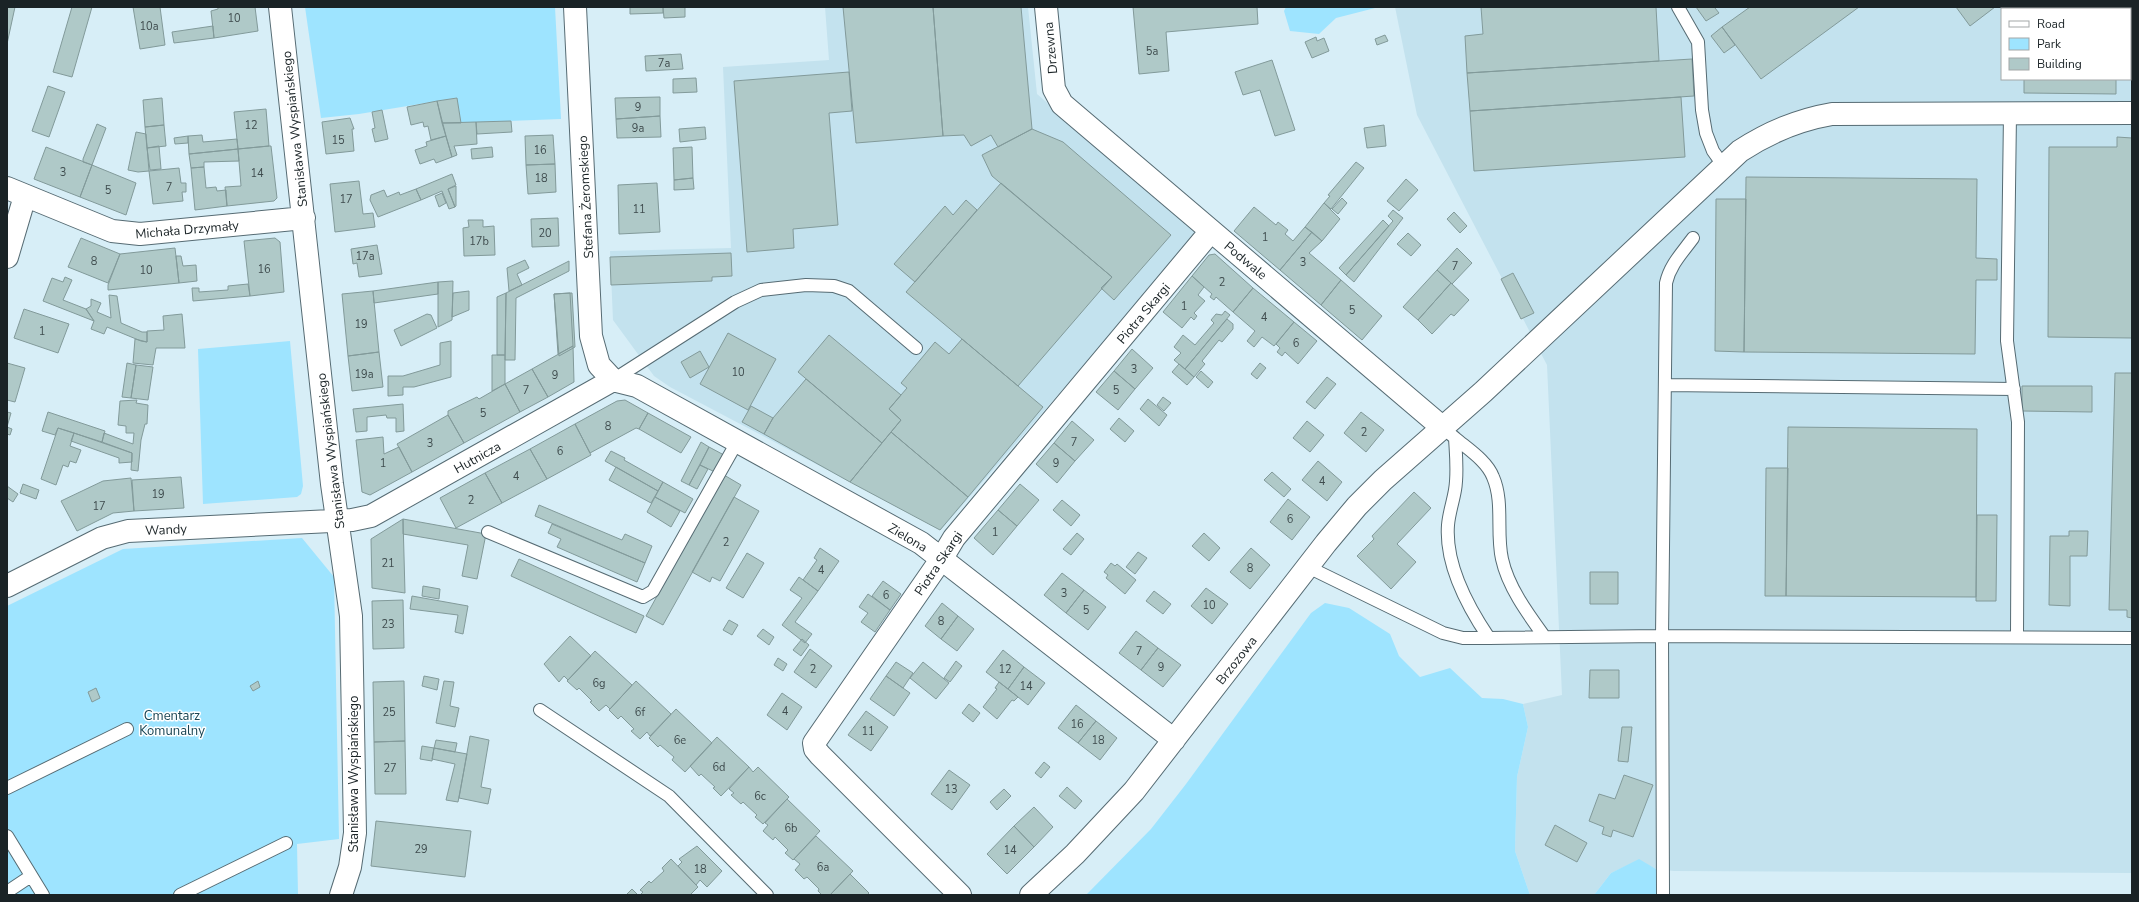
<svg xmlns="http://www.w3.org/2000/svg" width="2139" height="902" viewBox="0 0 2139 902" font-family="'Nunito Sans',sans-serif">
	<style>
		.built { fill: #c3e2ee; fill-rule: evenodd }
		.green { fill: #9ee4ff }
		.building { fill: #afc9c8; stroke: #829a9a }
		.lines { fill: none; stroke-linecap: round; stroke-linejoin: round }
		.lane-casing { stroke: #566b73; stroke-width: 14 }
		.street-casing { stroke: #566b73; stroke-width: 24 }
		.lane { stroke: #fff; stroke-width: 12 }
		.street { stroke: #fff; stroke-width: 22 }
		.labels { text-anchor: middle; stroke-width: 3; stroke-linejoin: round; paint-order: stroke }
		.number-label { font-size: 11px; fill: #3f4c4e }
		.street-label { font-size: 13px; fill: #1a2326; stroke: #fff }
		.park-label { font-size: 13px; fill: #184453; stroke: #fff }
	</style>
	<rect width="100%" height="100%" fill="#d7eef7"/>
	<path class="built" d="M825 7H1028L1037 94 1198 233 941 530 670 387 654 376 613 320 610 251 731 248 723 67 829 60Z
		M1395 7H2132V873L1674 871 1656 869 1639 860 1611 873 1594 895H1530L1515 851 1517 777 1528 727 1523 704 1562 695 1547 365 1417 115ZM2002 9H2130V79H2002Z"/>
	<path class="green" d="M305 7H555L561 119 461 123 456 98 359 114 321 118Z
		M1286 7H1379L1336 18 1319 34 1290 31 1284 11Z
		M290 341 303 486 301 494 297 497 203 504 198 349Z
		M302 538 334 577 339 839 297 844 298 895H7V606L123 549Z
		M1325 603 1349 608 1390 634 1399 656 1420 677 1450 668 1482 698 1503 699 1523 704 1528 727 1517 777 1515 851 1530 895H1086L1151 829 1186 784 1311 613Z
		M1639 859 1656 869V895H1594L1611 873Z"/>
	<path class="building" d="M7 7H15L7 44Z
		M72 7H92L72 77 53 72Z
		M133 7H160L165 45 140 49Z
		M218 7H255L258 31 214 38 211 11 218 9Z
		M630 7H663V13L630 14Z
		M663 7H685V17L664 18Z
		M843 7H933L943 136 856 143Z
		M933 7H1021L1032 129 998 147 991 135 971 146 964 135 943 136Z
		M1133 7H1257L1258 24 1166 32 1169 71 1139 74Z
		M1481 7H1656L1659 61 1467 73 1465 36 1483 34Z
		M1696 7H1717L1715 8 1719 13 1706 21Z
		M1750 7H1859L1761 79 1722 27Z
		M1956 7H1995L1970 26Z
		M213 26 214 38 174 43 172 32Z
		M1722 27 1735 45 1724 53 1711 36Z
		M1385 35 1388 41 1377 45 1375 39Z
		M1316 37 1317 41 1324 38 1329 51 1312 58 1305 42Z
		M681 54 683 69 646 71 645 56Z
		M1692 59 1694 96 1470 111 1467 73Z
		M1272 60 1295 130 1275 136 1260 90 1243 95 1235 72Z
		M849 72 852 111 829 113 838 225 793 229 794 248 747 252 734 81Z
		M696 78 697 92 673 93V79Z
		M2024 79H2116V94L2024 93Z
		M48 86 65 92 49 137 32 131Z
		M660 97V116L616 119 615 98Z
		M1681 97 1685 157 1474 171 1470 111Z
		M162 98 164 125 145 127 143 100Z
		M457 98 461 123H442L437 101Z
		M437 101 446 136 431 140 428 126 424 127 423 122 411 125 407 107Z
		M266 109 269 146 238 149 234 112Z
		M382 110 388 139 375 142 372 129 375 128 372 112Z
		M660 116 661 137 617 138 616 119Z
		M350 118 354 129H352L354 151 326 154 322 122Z
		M511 121 512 132 477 134 476 122Z
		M476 122 477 144 454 146 457 155 452 157 442 123Z
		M97 124 106 128 92 165 83 162V159Z
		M164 125 166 146 147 148 145 127Z
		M1384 125 1386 146 1367 148 1364 128Z
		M705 127 706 139 680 142 679 129Z
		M1032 129 1063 142 1171 235 1114 300 1101 288 1112 277 992 176 982 155Z
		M136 132 146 134 149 171 138 172 128 170Z
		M202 135 203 142 237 139 238 149 189 154 188 136Z
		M553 135 555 164 526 165 525 136Z
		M188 136V143L175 144 174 138Z
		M446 136 452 157 436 163 434 159 420 164 415 150 427 146 426 142Z
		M2117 137 2132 138V338L2048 337 2049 147H2117Z
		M159 146 161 169 150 170 147 148Z
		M269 146H271L277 198 274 201 227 206 225 187 241 186 238 149Z
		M46 147 92 165 80 197 34 179Z
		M492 147 493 157 472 159 471 149Z
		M692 147 693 178 674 180 673 148Z
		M238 149 239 161 204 162V167L191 168 189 154Z
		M1356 162 1364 168 1331 209 1324 203 1330 196 1328 195Z
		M555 164 556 192 528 194 526 165Z
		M92 165 136 183 126 215 80 197Z
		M204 167 206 188 216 187 217 191 226 190 227 206 195 210 191 168Z
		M179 168 181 183H186V192H182L183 201 153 204 149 171Z
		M452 174 456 185 448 189 455 207 449 209 442 191 421 200 416 189Z
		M1746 177 1977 179 1976 258 1997 259V280H1976L1975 354 1744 352Z
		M693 178 694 189 674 190V180Z
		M1406 179 1418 190 1399 211 1387 201Z
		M359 181 363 214 373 213 375 227 335 232 330 184Z
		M657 183 660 232 619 234 618 185Z
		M1001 183 1112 277 1018 386 906 292Z
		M456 186V206L455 207 448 189Z
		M416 189 421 200 378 217 370 200 371 195 384 190 387 197 399 192 400 195Z
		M442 193 446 203 439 207 435 196Z
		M1342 198 1347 203 1338 214 1332 209Z
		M1716 199H1746L1744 352 1715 351Z
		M966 200 977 210 915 282 894 264 945 206 953 215Z
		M1324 203 1340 219 1322 241 1305 227Z
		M1254 207 1276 225 1278 222 1288 230 1285 234 1293 241 1305 227 1312 232 1280 270 1234 231Z
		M1393 210 1403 218 1354 282 1346 275 1393 221 1388 216Z
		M1454 212 1467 226 1460 233 1447 219Z
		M558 218 559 246 532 247 531 219Z
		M468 220H483V227L494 226 495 255 464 256 463 228 469 227Z
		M1383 220 1389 226 1346 275 1339 268Z
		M1312 232 1322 241 1309 253 1341 280 1321 305 1280 270Z
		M1408 233 1421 245 1411 256 1397 244Z
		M81 238 120 254 108 283 68 267Z
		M275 238 280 242 284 292 250 296 244 241Z
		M377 245 382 274 359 277 357 263 353 264 351 249Z
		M175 248 179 283 108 290V285L120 254Z
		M1457 248 1472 263 1452 284 1437 270Z
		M731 253 732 276 712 277V281L611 285 610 257Z
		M1215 254 1253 288 1233 312 1216 297 1214 300 1210 297 1212 294 1192 276 1209 255Z
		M176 256H181L183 266 196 265 197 281 179 283Z
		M525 260 529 268 517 274 522 285 509 291 507 268Z
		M569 261V271L516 298 515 360H505L506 293Z
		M1437 270 1451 283 1418 320 1403 307Z
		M1513 273 1534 313 1521 319 1501 279Z
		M1192 276 1204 287 1198 295 1205 301 1194 313 1197 316 1194 320 1191 317 1182 328 1163 312Z
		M65 277 72 280 63 300 86 309 94 321 43 301 52 278 63 282Z
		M1341 280 1382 316 1362 340 1321 305Z
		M453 281 452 320 438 327V282Z
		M438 282V294L374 303 373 291Z
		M1451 283 1469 300 1454 316 1451 314 1432 334 1418 320Z
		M248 284 250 296 193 301 192 288H199V292L228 290V286Z
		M1253 288 1294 322 1274 346 1262 337 1254 347 1247 341 1255 331 1233 312Z
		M373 291 379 352 348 356 342 294Z
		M469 291V310L452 317 453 293Z
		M506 293 505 355H497V297Z
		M570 293H572L575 347 559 356 554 294Z
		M570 293 573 346 558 354 554 294Z
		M109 295 117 296 121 323 142 332H147V342L141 341 107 327 104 334 91 329 94 321 86 309 91 306V299L101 303 97 312 111 318Z
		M24 309 69 324 58 353 14 338Z
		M1225 311 1230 315 1185 369 1174 360 1181 353 1174 347 1183 335 1195 345 1214 323 1211 320 1216 314 1222 315Z
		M182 314 185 348H156L153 365 133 363 135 339 147 342V331L164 330 163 316Z
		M427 314 431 315 437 328 401 346 394 330Z
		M1227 319 1233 324V329L1222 342 1219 340 1202 361 1205 364 1194 377 1185 369Z
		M1294 322 1317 341 1298 364 1285 352 1282 356 1277 352 1280 348 1276 344Z
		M728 333 776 359 748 410 700 384Z
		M829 335 901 395 889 409 901 420 882 443 798 372Z
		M962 339 1043 407 968 497 891 432 901 420 889 409 907 388 901 383 935 342 949 354Z
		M451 341V377L414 387H403V395L388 396V376H403L440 365V343Z
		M573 346 574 382 548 397 532 369Z
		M1132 349 1153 368 1135 389 1114 371Z
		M700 351 709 367 690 378 681 362Z
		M379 352 383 387 352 391 348 356Z
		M492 355H505V384L492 391Z
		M7 363 25 368 15 402 7 400Z
		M127 363 136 365 131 398 122 397Z
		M1260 363 1266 368 1257 379 1251 374Z
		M1179 364 1194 377 1187 385 1172 372Z
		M136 365 153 367 148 400 131 398Z
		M532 369 548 397 520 412 505 384Z
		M1114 371 1135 389 1118 410 1096 392Z
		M1201 371 1213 382 1208 388 1196 377Z
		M2115 373H2132V618L2127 617V610H2109Z
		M1327 377 1336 384 1315 409 1306 402Z
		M806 379 882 443 850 482 764 434 773 418Z
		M505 384 520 412 464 443 448 415V411L477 397 479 399Z
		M2022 386H2092V412L2022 411Z
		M1163 397 1171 403 1164 411 1157 405Z
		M1148 399 1167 415 1159 426 1140 409Z
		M137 400 136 403 148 405 147 424H145L141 440 138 471 131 470 132 453 102 442 104 433 133 444 134 433H126V426L118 425 120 401Z
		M625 400 648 413 639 429 636 428 590 453 575 424 617 401Z
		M403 404 404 431 396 432V418H387L386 415 367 417V431L356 432 353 409Z
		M751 406 773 418 764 434 742 422Z
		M7 412 11 413 7 427 12 429 10 435 7 434Z
		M48 412 105 431 102 442 58 428 55 435 42 431Z
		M1361 412 1384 430 1366 452 1344 433Z
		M648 413 691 437 681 453 639 429Z
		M448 415 464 443 412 472 397 444Z
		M1119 418 1134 431 1125 442 1110 429Z
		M1072 421 1094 440 1075 461 1054 443Z
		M1307 421 1324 435 1310 452 1293 438Z
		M575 424 591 455 547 479 530 449Z
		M1788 427 1977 429 1976 597 1786 596Z
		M58 428 74 433 70 446 81 450 76 463 70 461 68 467 63 465 56 485 41 479Z
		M891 432 968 497 940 530 850 482Z
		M74 433 132 453V462L119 463V458L71 441Z
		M383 437 384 454 399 447 412 472 370 495 362 492 356 440Z
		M701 442 709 447 689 485 681 481Z
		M1054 443 1075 461 1057 483 1036 464Z
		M709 447 724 455 715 472 700 465Z
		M530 449 547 479 502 503 485 473Z
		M611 451 625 458 624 460 663 482 658 491 605 461Z
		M1318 461 1342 482 1327 501 1302 480Z
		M700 465 708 469 697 489 689 485Z
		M616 467 658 491 651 503 609 480Z
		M1766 468H1788L1786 596H1765Z
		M1272 472 1291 489 1284 497 1264 480Z
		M485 473 502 503 456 528 440 498Z
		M724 475 741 485 663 625 646 616Z
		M181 477 184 508 134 511 132 480Z
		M131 478 134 511 113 513 77 531 61 501 103 481Z
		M663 482 693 499 685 513 655 497Z
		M23 484 39 490 36 499 20 493Z
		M1020 484 1039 500 1017 526 998 510Z
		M7 486 18 494 13 502 7 498Z
		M1414 492 1431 508 1397 544 1416 562 1391 589 1357 556 1374 539 1372 536Z
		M655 497 680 511 671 527 647 512Z
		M734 497 759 511 720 581 712 577 710 582 692 572Z
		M1288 499 1310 517 1292 540 1270 522Z
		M1062 500 1080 515 1071 526 1053 510Z
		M539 505 622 540 625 534 652 546 645 563 535 516Z
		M998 510 1017 526 993 555 974 538Z
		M1977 515H1997L1996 601H1976Z
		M403 519 405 593 372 588 371 539Z
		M403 519 486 534 477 579 462 576 468 545 403 534Z
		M552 524 645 563 637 582 557 547 561 539 548 533Z
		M2069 531H2088L2087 556H2070V606L2049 605 2050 536H2069Z
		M1077 533 1084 539 1071 555 1063 549Z
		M1204 533 1220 548 1209 561 1192 546Z
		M820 548 839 561 818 591 803 580 817 560 814 558Z
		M1251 548 1270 565 1250 589 1230 572Z
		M1138 552 1147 558 1135 574 1126 567Z
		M747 553 764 563 743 598 726 588Z
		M519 559 644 616 636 633 511 576Z
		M1111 563 1115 566 1117 564 1136 580 1125 594 1106 578 1108 575 1104 572Z
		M1590 572H1618V604H1590Z
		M1062 573 1084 590 1066 613 1044 595Z
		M799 577 818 591 795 622 812 634 805 643 782 625 802 598 790 590Z
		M883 581 901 594 890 610 872 596Z
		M423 586 440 589 439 599 422 596Z
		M1206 588 1228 604 1212 624 1191 606Z
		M1084 590 1106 607 1088 630 1066 613Z
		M1154 591 1171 604 1163 614 1146 601Z
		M868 594 890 610 875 632 861 622 868 613 859 607Z
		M412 596 468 606 463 634 455 632 458 615 410 609Z
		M403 600 404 648 373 649 372 601Z
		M942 603 958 616 941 639 925 626Z
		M958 616 974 629 957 651 941 639Z
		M729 620 738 625 732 635 723 630Z
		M763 629 774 637 769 645 757 636Z
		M1136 631 1158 648 1141 670 1119 653Z
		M570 636 591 656 568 680 564 676 559 682 544 664Z
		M802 639 809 645 801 656 793 650Z
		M1158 648 1181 665 1163 687 1141 670Z
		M810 649 832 666 816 688 794 672Z
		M1003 650 1024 667 1008 689 986 672Z
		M595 651 632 685 610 709 606 705 599 711 590 702 592 701 579 688 577 690 567 681Z
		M778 658 787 664 783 671 774 665Z
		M956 661 962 666 950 682 944 678Z
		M896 662 913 673 903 688 886 676Z
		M923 662 949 683 936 699 910 678Z
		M1024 667 1045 683 1028 705 1008 689Z
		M1590 670H1619V698H1589Z
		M424 676 439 679 437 690 422 686Z
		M886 676 910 693 894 716 870 699Z
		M258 681 260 687 253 691 250 686Z
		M404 681 405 741 374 742 373 682Z
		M444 681 454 682 450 706 459 708 455 727 436 723Z
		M636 681 671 714 650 736 647 732 640 739 631 731 634 729 621 716 618 719 609 710Z
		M999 682 1018 697 1014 701 1012 700 997 719 983 707 997 689 995 688Z
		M96 688 100 698 92 702 88 692Z
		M782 693 802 707 787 730 767 715Z
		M969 704 980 713 973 722 962 713Z
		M1076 705 1096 721 1078 743 1058 728Z
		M676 709 712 743 685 772 672 760 674 757 660 745 658 747 649 738Z
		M866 711 888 727 871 751 848 735Z
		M1096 721 1117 738 1100 760 1078 743Z
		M1622 727H1632L1628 762 1618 761Z
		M470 736 489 740 481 787 491 789 488 804 459 798Z
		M717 737 749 767 721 796 713 788 715 787 701 774 699 776 690 766Z
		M436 740 457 743 455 752 434 748Z
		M405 741 406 794H375L374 742Z
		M422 746 434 748 432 761 420 759Z
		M434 748 467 754 458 802 446 800 455 764 432 759Z
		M1044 762 1050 767 1041 778 1035 773Z
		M749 767 753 772 758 767 789 797 763 824 755 817 757 815 743 802 741 804 731 795 734 793 729 789Z
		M949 770 970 785 952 810 931 794Z
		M1624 775 1653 785 1633 837 1613 830 1611 837 1602 834 1604 827 1589 821 1599 794 1615 799Z
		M1067 787 1082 801 1075 809 1059 796Z
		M1004 789 1011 796 997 810 990 802Z
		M787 799 820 831 793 860 785 853 788 850 775 837 773 840 763 831 768 825 765 823Z
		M1034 807 1053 827 1034 847 1014 826Z
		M376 821 471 831 465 877 371 866Z
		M1555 825 1587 843 1577 862 1545 845Z
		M1014 826 1034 847 1007 874 987 854Z
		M816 836 853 871 830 895H822L818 891 819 889 807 877 804 879 795 870 800 864 794 859Z
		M697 846 722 871 707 887 700 880 696 885 678 866 682 862 679 859Z
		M671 859 698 887 690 895H640L643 892 640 890 649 881 651 883 664 871 662 868Z
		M850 874 869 893 867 895H830Z
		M632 889 638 895H626Z"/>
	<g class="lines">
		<g class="lane-casing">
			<path id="lane" d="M1678 7 1698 42 1702 110 1706 133 1713 151 1723 165
				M2010 114 2007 341 2018 422 2017 637
				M613 380 735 302 761 290 806 285 834 286 849 291 916 348
				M1665 385 2014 389
				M1443 428 1455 438C1456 455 1458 473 1455 490 1453 502 1449 513 1448 525 1445 564 1468 607 1489 638L1662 636 2132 638
				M1455 438C1468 449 1487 461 1493 477 1504 502 1496 533 1502 559 1508 587 1528 614 1544 636
				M488 532 643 597 653 591 737 442
				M1308 567 1443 633 1463 638H1489
				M540 710 669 796 767 895
				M7 788 127 729
				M7 836 43 895
				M7 892 31 876
				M180 895 286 843
				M1663 895 1662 636 1666 283C1670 265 1682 253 1693 238"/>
		</g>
		<g class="street-casing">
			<path id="street" d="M280 7 332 484 351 616 355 833 350 867 341 895
				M575 7 591 336 599 365 613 380
				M1046 7 1054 89 1062 104 1443 428
				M7 188 112 231 140 234 304 218
				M7 257 25 196
				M613 380 637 386 921 543 1174 740
				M7 586 102 538 128 531 352 520 371 516 613 380
				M960 895 820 755 815 749 814 743 942 558 954 538 1211 231
				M1031 895 1075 854 1134 791 1326 543 1357 506 1383 480 1483 392 1740 151C1769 132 1797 120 1832 114L2132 113"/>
		</g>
		<use href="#lane" class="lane"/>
		<use href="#street" class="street"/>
	</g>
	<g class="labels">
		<g class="number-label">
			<text x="234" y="22">10</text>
			<text x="149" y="30">10a</text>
			<text x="1152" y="55">5a</text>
			<text x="664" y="67">7a</text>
			<text x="638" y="111">9</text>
			<text x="251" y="129">12</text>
			<text x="638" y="132">9a</text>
			<text x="338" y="144">15</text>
			<text x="540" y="154">16</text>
			<text x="63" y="176">3</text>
			<text x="257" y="177">14</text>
			<text x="541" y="182">18</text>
			<text x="169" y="191">7</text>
			<text x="108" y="194">5</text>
			<text x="346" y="203">17</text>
			<text x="639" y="213">11</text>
			<text x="545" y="237">20</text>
			<text x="1265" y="241">1</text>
			<text x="479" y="245">17b</text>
			<text x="365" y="260">17a</text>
			<text x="94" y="265">8</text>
			<text x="1303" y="266">3</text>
			<text x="1455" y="270">7</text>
			<text x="264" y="273">16</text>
			<text x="146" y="274">10</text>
			<text x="1222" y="286">2</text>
			<text x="1184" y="310">1</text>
			<text x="1352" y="314">5</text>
			<text x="1264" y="321">4</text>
			<text x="361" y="328">19</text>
			<text x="42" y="335">1</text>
			<text x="1296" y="347">6</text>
			<text x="1134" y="373">3</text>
			<text x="738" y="376">10</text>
			<text x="364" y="378">19a</text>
			<text x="555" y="379">9</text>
			<text x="526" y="394">7</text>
			<text x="1116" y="394">5</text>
			<text x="483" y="417">5</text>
			<text x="608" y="430">8</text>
			<text x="1364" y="436">2</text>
			<text x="1074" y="446">7</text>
			<text x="430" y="447">3</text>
			<text x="560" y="455">6</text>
			<text x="383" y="467">1</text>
			<text x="1056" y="467">9</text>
			<text x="516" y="480">4</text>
			<text x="1322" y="485">4</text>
			<text x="158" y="498">19</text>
			<text x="471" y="504">2</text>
			<text x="99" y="510">17</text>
			<text x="1290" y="523">6</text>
			<text x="995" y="536">1</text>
			<text x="726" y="546">2</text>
			<text x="388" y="567">21</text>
			<text x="1250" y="572">8</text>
			<text x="821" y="574">4</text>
			<text x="1064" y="597">3</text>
			<text x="886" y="599">6</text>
			<text x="1209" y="609">10</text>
			<text x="1086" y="614">5</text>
			<text x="941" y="625">8</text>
			<text x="388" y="628">23</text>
			<text x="1139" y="655">7</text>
			<text x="1161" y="671">9</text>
			<text x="813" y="673">2</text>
			<text x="1005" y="673">12</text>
			<text x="599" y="687">6g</text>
			<text x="1026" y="690">14</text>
			<text x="785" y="715">4</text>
			<text x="389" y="716">25</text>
			<text x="640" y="716">6f</text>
			<text x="1077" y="728">16</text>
			<text x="868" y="735">11</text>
			<text x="680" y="744">6e</text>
			<text x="1098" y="744">18</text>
			<text x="719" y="771">6d</text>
			<text x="390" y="772">27</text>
			<text x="951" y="793">13</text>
			<text x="760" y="800">6c</text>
			<text x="791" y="832">6b</text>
			<text x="421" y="853">29</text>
			<text x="1010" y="854">14</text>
			<text x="823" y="871">6a</text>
			<text x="700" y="873">18</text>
		</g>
		<g class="street-label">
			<text transform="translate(1050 48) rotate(-95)" y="5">Drzewna</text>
			<text transform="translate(294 129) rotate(-96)" y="5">Stanisława Wyspiańskiego</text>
			<text transform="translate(585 197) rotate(-93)" y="5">Stefana Żeromskiego</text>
			<text transform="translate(187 229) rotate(-5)" y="5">Michała Drzymały</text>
			<text transform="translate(1246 260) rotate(40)" y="5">Podwale</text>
			<text transform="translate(1143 313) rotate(-50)" y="5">Piotra Skargi</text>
			<text transform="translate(330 451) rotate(-97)" y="5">Stanisława Wyspiańskiego</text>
			<text transform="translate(477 457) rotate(-29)" y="5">Hutnicza</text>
			<text transform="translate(166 529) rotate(-3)" y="5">Wandy</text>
			<text transform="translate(908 537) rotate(31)" y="5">Zielona</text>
			<text transform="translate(938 563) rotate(-56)" y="5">Piotra Skargi</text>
			<text transform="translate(1236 660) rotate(-52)" y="5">Brzozowa</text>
			<text transform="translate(353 774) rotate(-90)" y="5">Stanisława Wyspiańskiego</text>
		</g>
		<g class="park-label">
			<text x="172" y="720">Cmentarz<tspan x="172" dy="15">Komunalny</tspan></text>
		</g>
	</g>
	<rect width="2139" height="902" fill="none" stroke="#1a2326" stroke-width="16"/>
	<rect x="2001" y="8" width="130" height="72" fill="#ffffff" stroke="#a3a7a8"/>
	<rect x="2009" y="21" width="20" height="6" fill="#ffffff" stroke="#a3a7a8"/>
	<text x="2037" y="28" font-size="12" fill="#1a2326">Road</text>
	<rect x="2009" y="38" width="20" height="12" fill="#9ee4ff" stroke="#a3a7a8"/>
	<text x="2037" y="48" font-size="12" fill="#1a2326">Park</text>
	<rect x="2009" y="58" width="20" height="12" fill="#afc9c8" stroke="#a3a7a8"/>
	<text x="2037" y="68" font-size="12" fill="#1a2326">Building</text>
</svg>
